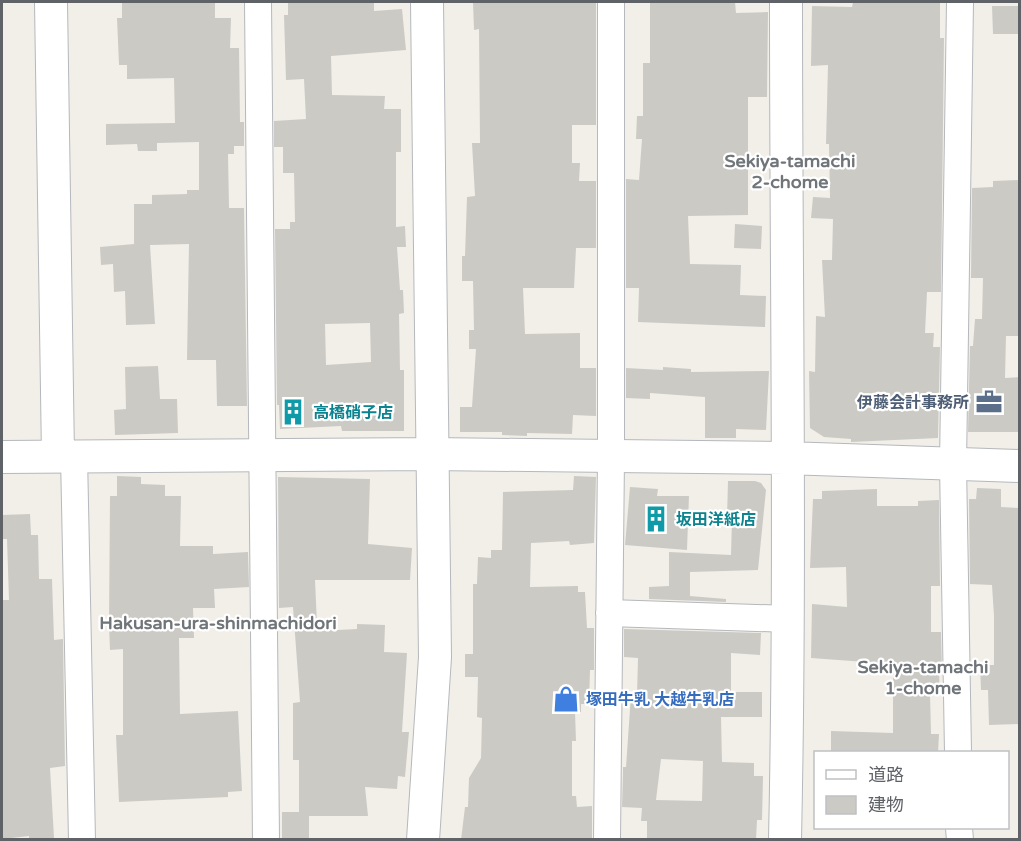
<svg xmlns="http://www.w3.org/2000/svg" width="1021" height="841" viewBox="0 0 1021 841" font-family="'Varela Round','Noto Sans JP',sans-serif">
	<style>
		.building { fill: #cccac5; fill-rule: evenodd }
		.lines { fill: none; stroke-linecap: round; stroke-linejoin: round }
		.minor-casing { stroke: #b5b8bc; stroke-width: 28 }
		.tertiary-casing { stroke: #b5b8bc; stroke-width: 34 }
		.minor { stroke: #fff; stroke-width: 26 }
		.tertiary { stroke: #fff; stroke-width: 32 }
		.labels { text-anchor: middle; stroke-width: 4.5; stroke-linejoin: round; paint-order: stroke }
		.service-label { font-size: 16px; font-weight: bold; fill: #4e5e75; stroke: #fff; text-anchor: end }
		.culture-label { font-size: 16px; font-weight: bold; fill: #0d838f; stroke: #fff; text-anchor: start }
		.shop-label { font-size: 16px; font-weight: bold; fill: #366cbe; stroke: #fff; text-anchor: start }
		.neighbourhood-label { font-size: 18px; font-weight: bold; fill: #70757a; stroke: #fff }
	</style>
	<rect width="100%" height="100%" fill="#f1efe8"/>
	<path class="building" d="M122 2H215V18H231L230 48H239L240 122H244V146H234V154H228L229 208H244L247 406H217L216 360H187L189 244 150 245 155 324 126 325 125 291 114 292 113 264 101 265 100 247 134 244V204H152V195L187 194V190H199V142L157 143V151H138L137 144 106 145V124L175 123 174 78 127 79V65H119L117 18H122Z
		M288 2H374V11L402 9 406 50 331 56 332 95 385 96 384 109H401V152H396V227L405 226 406 247H397L400 290H403L404 313 399 314 400 370H404V431H342L341 426 280 429 279 405H277L275 229H290V222H295L294 173H283V147H274V121L306 119 304 79 286 80 284 15H288ZM370 323 371 362 326 365 325 324Z
		M473 2H596V125H572V163H580L579 181H596V248H576L574 288H523L525 334 580 333V368H596V416L573 415 572 434 527 433V436L502 435V432H460V407H472L476 349H469V330H474L473 281H462V256H465L467 197 475 196 472 143H480L479 29 474 30Z
		M650 2H735L736 13 768 12 767 97H748V215L688 216 690 264 741 265 740 295 766 296 765 327 638 322 639 288H626V179L639 180 642 139H636L637 116H643V63H650Z
		M853 2H940V38H944L941 292H927L925 333H934L933 347H940L938 438 851 442V439L824 437 810 428 809 371 815 372 816 316 825 317 822 260H832L833 219 811 218 813 197 830 198 829 144H826L828 65 811 66 812 6 852 7Z
		M992 6H1020V34H993Z
		M1020 180V336H1006L1005 378 1020 377V432H968L970 346H973L975 319H982L983 278H971L972 188 993 187V181Z
		M735 224 762 226 761 249 734 248Z
		M158 366 160 399H177L178 433 115 435 114 410 126 409 125 367Z
		M663 367 691 369V372L769 371 766 430 736 429V438H705V397L650 393V399L626 398V368L663 370Z
		M117 476 141 477V484L165 485V496H181L180 546H213V554L248 552 249 587 214 589 215 608H193L194 638H179L180 714 238 711 242 791 228 792V797L119 802 116 735H123V649L110 650 109 625 110 496H117Z
		M574 476 596 477 594 543 570 545 569 541 531 543 530 587 578 586V592H585L587 628H594V670H590L589 704H581V712H575L576 741H572V796H576L577 807 592 806V840H461L465 807H468L469 778 481 758 482 718 477 717 478 677H465V654H473V584H477L478 557 491 558V550H502L503 492 573 490Z
		M278 477 370 479 368 544 412 548 410 580H315L317 625 319 631 357 629V624L385 625 384 652 407 653 402 732H409L405 777 398 776 397 789 365 787 368 816H309V839H282V812H299V760H293V703L300 702 293 607 279 608Z
		M728 481H755L761 483 766 490 758 570 690 572V596L726 599V602L649 599V587L669 586V552L731 555 732 518H727Z
		M630 487 658 489 657 496H689L687 550 625 545Z
		M977 488 1001 489V507L1020 508V724L989 725 988 690H981L980 665H994V616L992 585 970 584 969 499H976Z
		M877 489V506H918V501L939 500 940 586H931V632H941L942 673H939L940 693 930 694 931 734H939L938 753H831V731L893 733V664L811 658 812 604 847 607 846 567 810 568 813 499H822V491Z
		M30 514 31 535H38L39 579H52L54 640 63 639 65 766 50 768 54 838 29 839V836L2 839V600H9L7 539H2V515Z
		M624 629 761 633 760 655 731 653V692H762V717H721L722 762 754 763V776H763L762 820H757L756 840H647V821H641L642 808 622 807 623 773V767H626L631 695H637L638 658 624 657ZM661 759 703 761 702 801 656 800Z"/>
	<g class="lines">
		<g class="minor-casing">
			<path id="minor" d="M258 2 266 840
				M74 456 82 840
				M609 613 789 619
				M958 752 953 464 960 2
				M959 828 960 840
				M607 840 611 457V2"/>
		</g>
		<g class="tertiary-casing">
			<path id="tertiary" d="M51 2 58 456
				M2 457 432 454 786 458 1020 466
				M423 840 435 657 427 2
				M785 840C791 560 786 281 786 2"/>
		</g>
		<use href="#minor" class="minor"/>
		<use href="#tertiary" class="tertiary"/>
	</g>
	<defs>
		<g id="office-bare" transform="scale(2.07)"><path d="M-6-3h4V-5.5h4V-3h4V5H-6ZM-1-4.5V-3h2v-1.5ZM-6 0V1H6V0Z" fill="#5c6f8a" stroke="#fff" stroke-width="2.5" paint-order="stroke"/></g>
		<g id="building-bare" transform="scale(2.07)"><path d="M-4-6H4V6H1V3H-1V6H-4ZM-2.5-4.3h1.7v1.8h-1.7ZM.8-4.3h1.7v1.8H.8ZM-2.5-1h1.7V.8h-1.7ZM.8-1h1.7V.8H.8Z" fill="#0f9aa8" stroke="#fff" stroke-width="2.5" paint-order="stroke"/></g>
		<g id="shop-bare" transform="scale(2.07)"><path d="M-5-2.5h2.3a2.7 3.5 0 0 1 5.4 0H5L5.5 6h-11ZM-1.5-2.5h3a1.5 2.3 0 0 0-3 0Z" fill="#3f7fe0" stroke="#fff" stroke-width="2.5" paint-order="stroke"/></g>
	</defs>
	<g fill-rule="evenodd">
		<use href="#office-bare" x="989" y="402"/>
		<use href="#building-bare" x="293" y="412"/>
		<use href="#building-bare" x="656" y="519"/>
		<use href="#shop-bare" x="566" y="699"/>
	</g>
	<g class="labels">
		<g class="service-label">
			<text x="969" y="408">伊藤会計事務所</text>
		</g>
		<g class="culture-label">
			<text x="313" y="418">高橋硝子店</text>
			<text x="676" y="525">坂田洋紙店</text>
		</g>
		<g class="shop-label">
			<text x="586" y="705">塚田牛乳 大越牛乳店</text>
		</g>
		<g class="neighbourhood-label">
			<text x="790" y="167">Sekiya-tamachi<tspan x="790" dy="21">2-chome</tspan></text>
			<text x="218" y="629">Hakusan-ura-shinmachidori</text>
			<text x="923" y="673">Sekiya-tamachi<tspan x="923" dy="21">1-chome</tspan></text>
		</g>
	</g>
	<rect width="1021" height="841" fill="none" stroke="#5f6368" stroke-width="6"/>
	<rect x="814" y="751" width="195" height="78" fill="#ffffff" stroke="#bfc1c3" stroke-width="1.5"/>
	<rect x="826" y="770" width="30" height="9" fill="#ffffff" stroke="#bfc1c3" stroke-width="1.5"/>
	<text x="868" y="781" font-size="18" fill="#5f6368">道路</text>
	<rect x="826" y="796" width="30" height="18" fill="#cccac5" stroke="#bfc1c3" stroke-width="1.5"/>
	<text x="868" y="811" font-size="18" fill="#5f6368">建物</text>
</svg>
